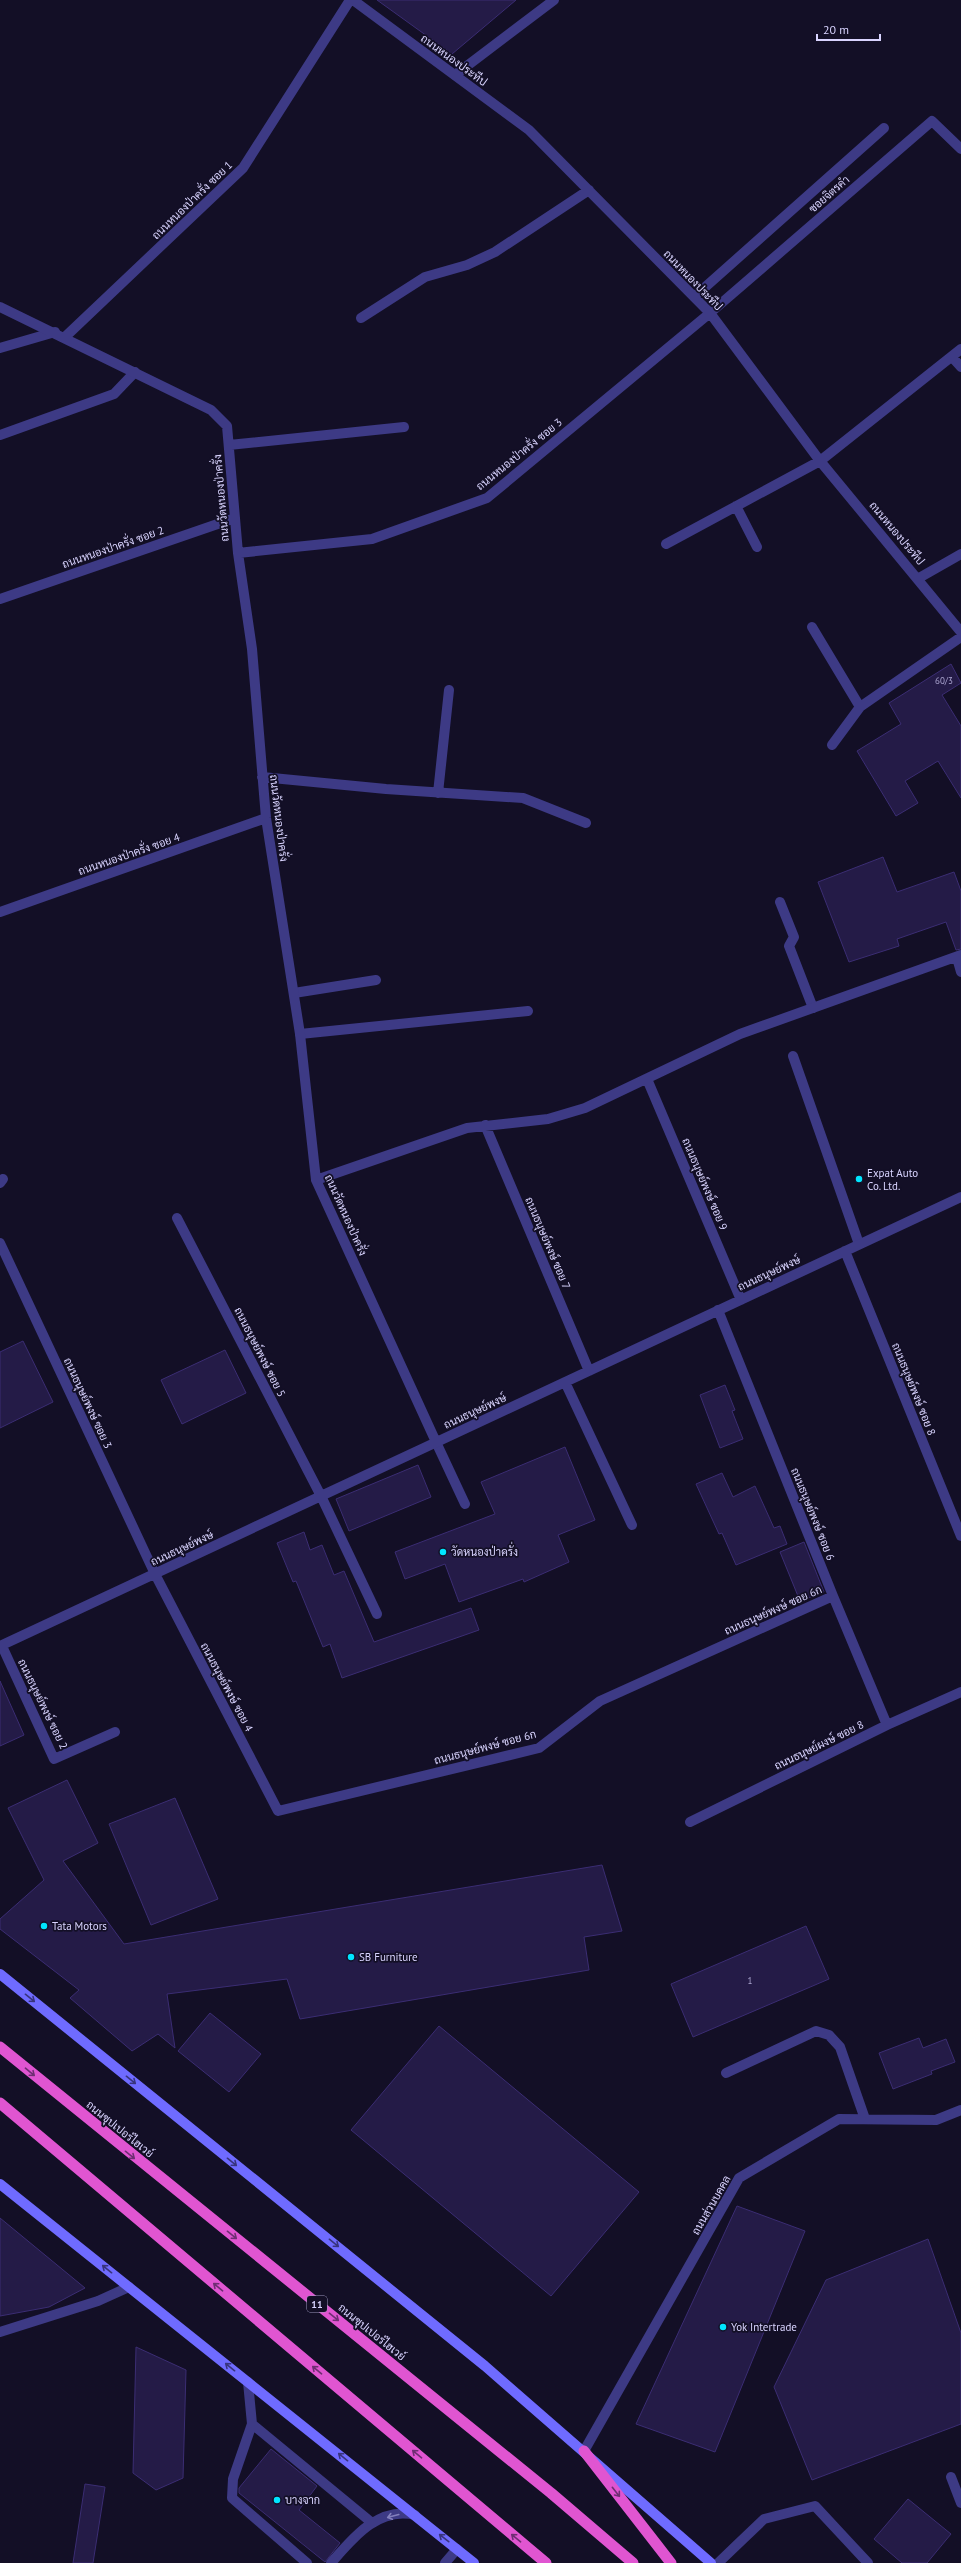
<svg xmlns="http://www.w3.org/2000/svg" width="961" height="2563" viewBox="0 0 961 2563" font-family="'PT Sans',Sarabun,sans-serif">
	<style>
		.building { fill: #241b47; stroke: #3b2d73 }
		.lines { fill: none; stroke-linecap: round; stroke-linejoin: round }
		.service { stroke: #3d3a85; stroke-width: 10 }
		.minor { stroke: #3d3a85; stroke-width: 10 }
		.secondary { stroke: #6f6bff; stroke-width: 10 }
		.trunk { stroke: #e055d1; stroke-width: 11 }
		.oneway { stroke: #38347d }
		.oneway2 { stroke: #6f2e73 }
		.oneway3 { stroke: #837fbc }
		.poi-dot { fill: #00e5ff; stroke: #130f26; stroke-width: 1.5 }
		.labels { text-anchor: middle; stroke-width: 3.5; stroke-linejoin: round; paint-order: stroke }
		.number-label { font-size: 9px; fill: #aca6d1 }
		.shield { fill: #130f26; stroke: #9e99be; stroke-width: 1 }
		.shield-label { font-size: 10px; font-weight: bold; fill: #d9d4ff }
		.street-label { font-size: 11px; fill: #d9d4ff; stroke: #130f26 }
		.poi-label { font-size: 11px; fill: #d9d4ff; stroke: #130f26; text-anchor: start }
	</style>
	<rect width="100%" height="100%" fill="#130f26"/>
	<path class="building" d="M377 0H516L452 54Z
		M951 664 961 683 942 695 961 726V798L938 761 905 781 918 803 896 816 857 751 901 724 889 703Z
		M883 857 897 892 954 872 961 891V949L956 950 946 922 897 939 899 946 849 962 818 882Z
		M23 1341 53 1402 0 1428V1352Z
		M225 1350 246 1393 182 1424 161 1380Z
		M725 1385 735 1410 732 1411 743 1439 720 1448 700 1395Z
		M565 1447 595 1520 558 1535 569 1562 524 1582 523 1579 459 1602 445 1564 405 1579 395 1552 495 1514 481 1482Z
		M418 1465 431 1497 349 1531 336 1499Z
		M722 1473 733 1497 755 1486 774 1528 780 1526 787 1544 736 1565 722 1533 719 1534 696 1484Z
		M304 1532 310 1550 322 1545 334 1575 344 1571 374 1642 471 1608 479 1630 342 1678 330 1644 323 1647 296 1581 293 1582 277 1543Z
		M804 1542 824 1592 800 1601 780 1552Z
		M0 1681 24 1735 0 1746Z
		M67 1780 98 1843 63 1861 124 1944 602 1865 622 1931 584 1937 589 1970 300 2019 287 1979 167 1994 175 2048 158 2034 132 2051 70 1998 79 1990 0 1929V1919L44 1880 8 1808Z
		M175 1798 218 1899 151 1925 109 1824Z
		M806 1926 829 1979 693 2037 671 1984Z
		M210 2013 261 2054 229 2092 178 2051Z
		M439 2026 639 2192 551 2296 351 2130Z
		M919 2038 923 2048 946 2039 955 2062 931 2071 932 2074 893 2089 879 2053Z
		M737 2206 805 2231 715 2452 636 2424Z
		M0 2218 85 2288 49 2307 0 2316Z
		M928 2239 961 2333V2424L812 2480 774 2387 826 2280Z
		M136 2347 186 2370 183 2478 156 2490 133 2473Z
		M271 2449 317 2486 299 2510 340 2543 325 2562 239 2493V2488Z
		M85 2484 105 2487 93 2563H73Z
		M908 2499 951 2534 927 2563H902L874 2539Z"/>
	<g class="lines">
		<path class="service" d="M455 75 554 0
			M0 348 55 332
			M0 435 114 394 135 372
			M780 902 794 937 789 946 813 1008
			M294 993 376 980
			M300 1034 528 1011
			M793 1056 859 1244
			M436 1442 465 1504
			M248 2382 252 2424 233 2479 232 2498 307 2563
			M252 2424 371 2522
			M951 2477 961 2503
			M331 2563C352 2539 378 2506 415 2515
			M718 2563 764 2519 815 2506 868 2563"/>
		<path class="minor" d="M353 0 529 130 710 313 820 461 961 632
			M694 297 884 128
			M0 307 211 410 227 426 238 553 252 649 266 818 300 1034 316 1180 436 1442
			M361 318 425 277 467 265 495 252 589 190
			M65 337 243 168 350 0
			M952 357 961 367
			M229 445 404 427
			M736 506 757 547
			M666 544 820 461 961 349
			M238 553 372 539 487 498 710 313 932 121 961 149
			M919 578 961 554
			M0 599 235 518
			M812 627 860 707
			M832 745 860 707 961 637
			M262 777 386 789 523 798 586 823
			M438 793 449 690
			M0 912 266 818
			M957 958 961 972
			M647 1079 741 1300
			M485 1125 589 1371
			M316 1180 467 1128 548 1119 585 1108 740 1034 961 955
			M0 1183 3 1179
			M177 1218 321 1496 377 1614
			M0 1243 155 1574 278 1811 539 1748 600 1701 833 1596
			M845 1251 961 1536
			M718 1310 833 1596 887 1725
			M565 1382 632 1525
			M0 1646 961 1197
			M2 1646 54 1759 115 1732
			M690 1822 887 1725 961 1692
			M726 2073 816 2031 829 2035 840 2047 865 2119
			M0 2332 98 2301 129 2287
			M584 2451 739 2178 839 2119 936 2120 961 2110
			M445 2563 457 2549"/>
		<path class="secondary" d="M0 1974 485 2366 711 2563
			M0 2184 474 2563"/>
		<path class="trunk" d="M0 2047 551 2493 633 2563
			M0 2103 546 2563
			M584 2451 671 2563"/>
	</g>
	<defs><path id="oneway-shaft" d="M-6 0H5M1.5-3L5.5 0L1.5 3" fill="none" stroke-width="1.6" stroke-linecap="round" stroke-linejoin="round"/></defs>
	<g class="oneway">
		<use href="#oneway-shaft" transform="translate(30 1998) rotate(39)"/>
		<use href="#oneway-shaft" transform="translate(131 2080) rotate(39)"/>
		<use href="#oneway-shaft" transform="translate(232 2162) rotate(39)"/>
		<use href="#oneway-shaft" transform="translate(334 2243) rotate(39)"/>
		<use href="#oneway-shaft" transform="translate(107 2269) rotate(-141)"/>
		<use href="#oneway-shaft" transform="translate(230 2367) rotate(-141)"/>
		<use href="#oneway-shaft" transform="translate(343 2457) rotate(-141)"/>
		<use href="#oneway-shaft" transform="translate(444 2538) rotate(-142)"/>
	</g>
	<g class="oneway2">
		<use href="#oneway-shaft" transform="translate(30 2072) rotate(40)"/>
		<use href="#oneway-shaft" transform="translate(130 2155) rotate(39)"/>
		<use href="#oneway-shaft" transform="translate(232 2235) rotate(39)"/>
		<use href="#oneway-shaft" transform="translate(218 2287) rotate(-140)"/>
		<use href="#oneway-shaft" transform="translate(334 2317) rotate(39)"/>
		<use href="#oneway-shaft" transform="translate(317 2370) rotate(-140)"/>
		<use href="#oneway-shaft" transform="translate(417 2454) rotate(-140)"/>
		<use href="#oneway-shaft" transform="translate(616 2492) rotate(52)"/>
		<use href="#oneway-shaft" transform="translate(516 2538) rotate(-140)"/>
	</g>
	<use class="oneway3" href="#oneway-shaft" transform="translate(393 2516) rotate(165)"/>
	<g class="poi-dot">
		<circle cx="859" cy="1179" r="4"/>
		<circle cx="443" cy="1552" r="4"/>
		<circle cx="44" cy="1926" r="4"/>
		<circle cx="351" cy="1957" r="4"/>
		<circle cx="723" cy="2327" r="4"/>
		<circle cx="277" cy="2500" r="4"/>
	</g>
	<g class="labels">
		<g class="number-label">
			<text x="944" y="684">60/3</text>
			<text x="750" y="1984">1</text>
		</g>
		<rect class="shield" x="307" y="2296" width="20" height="16" rx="3"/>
		<g class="shield-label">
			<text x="317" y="2308">11</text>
		</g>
		<g class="street-label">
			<text transform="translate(454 60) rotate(36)" y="4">ถนนหนองประทีป</text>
			<text transform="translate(829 194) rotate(-41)" y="4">ซอยจิตรคำ</text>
			<text transform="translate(192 200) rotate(-44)" y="4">ถนนหนองป่าครั่ง ซอย 1</text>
			<text transform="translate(693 280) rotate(46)" y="4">ถนนหนองประทีป</text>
			<text transform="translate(519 454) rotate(-39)" y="4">ถนนหนองป่าครั่ง ซอย 3</text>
			<text transform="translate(221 498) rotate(-95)" y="4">ถนนวัดหนองป่าครั่ง</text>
			<text transform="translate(897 533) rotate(50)" y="4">ถนนหนองประทีป</text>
			<text transform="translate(113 547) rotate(-19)" y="4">ถนนหนองป่าครั่ง ซอย 2</text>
			<text transform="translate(279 818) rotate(83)" y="4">ถนนวัดหนองป่าครั่ง</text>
			<text transform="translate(129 854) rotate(-19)" y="4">ถนนหนองป่าครั่ง ซอย 4</text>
			<text transform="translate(705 1184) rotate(67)" y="4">ถนนธนุษย์พงษ์ ซอย 9</text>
			<text transform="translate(346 1215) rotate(66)" y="4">ถนนวัดหนองป่าครั่ง</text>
			<text transform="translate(548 1243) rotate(67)" y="4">ถนนธนุษย์พงษ์ ซอย 7</text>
			<text transform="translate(769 1273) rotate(-25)" y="4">ถนนธนุษย์พงษ์</text>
			<text transform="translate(260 1352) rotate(63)" y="4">ถนนธนุษย์พงษ์ ซอย 5</text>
			<text transform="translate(914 1389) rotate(68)" y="4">ถนนธนุษย์พงษ์ ซอย 8</text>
			<text transform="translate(88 1403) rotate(65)" y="4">ถนนธนุษย์พงษ์ ซอย 3</text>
			<text transform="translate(475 1411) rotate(-25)" y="4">ถนนธนุษย์พงษ์</text>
			<text transform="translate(813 1514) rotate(68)" y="4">ถนนธนุษย์พงษ์ ซอย 6</text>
			<text transform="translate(182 1548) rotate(-25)" y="4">ถนนธนุษย์พงษ์</text>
			<text transform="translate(773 1610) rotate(-24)" y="4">ถนนธนุษย์พงษ์ ซอย 6ก</text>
			<text transform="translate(227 1687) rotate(62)" y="4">ถนนธนุษย์พงษ์ ซอย 4</text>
			<text transform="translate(43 1704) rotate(64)" y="4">ถนนธนุษย์พงษ์ ซอย 2</text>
			<text transform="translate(819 1745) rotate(-26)" y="4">ถนนธนุษย์ผงษ์ ซอย 8</text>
			<text transform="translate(485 1747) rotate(-15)" y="4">ถนนธนุษย์พงษ์ ซอย 6ก</text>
			<text transform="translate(120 2129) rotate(39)" y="4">ถนนซุปเปอร์ไฮเวย์</text>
			<text transform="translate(711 2205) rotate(-60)" y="4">ถนนส่วนบคคล</text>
			<text transform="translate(372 2332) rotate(39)" y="4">ถนนซุปเปอร์ไฮเวย์</text>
		</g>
		<g class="poi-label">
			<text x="867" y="1177">Expat Auto<tspan x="867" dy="13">Co. Ltd.</tspan></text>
			<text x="451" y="1556">วัดหนองป่าครั่ง</text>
			<text x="52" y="1930">Tata Motors</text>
			<text x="359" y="1961">SB Furniture</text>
			<text x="731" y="2331">Yok Intertrade</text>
			<text x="285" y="2504">บางจาก</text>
		</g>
	</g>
	<path d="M817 34v6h63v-6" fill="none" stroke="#d9d4ff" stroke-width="2"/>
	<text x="823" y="34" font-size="12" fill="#d9d4ff" stroke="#130f26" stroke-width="3" paint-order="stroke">20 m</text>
</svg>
